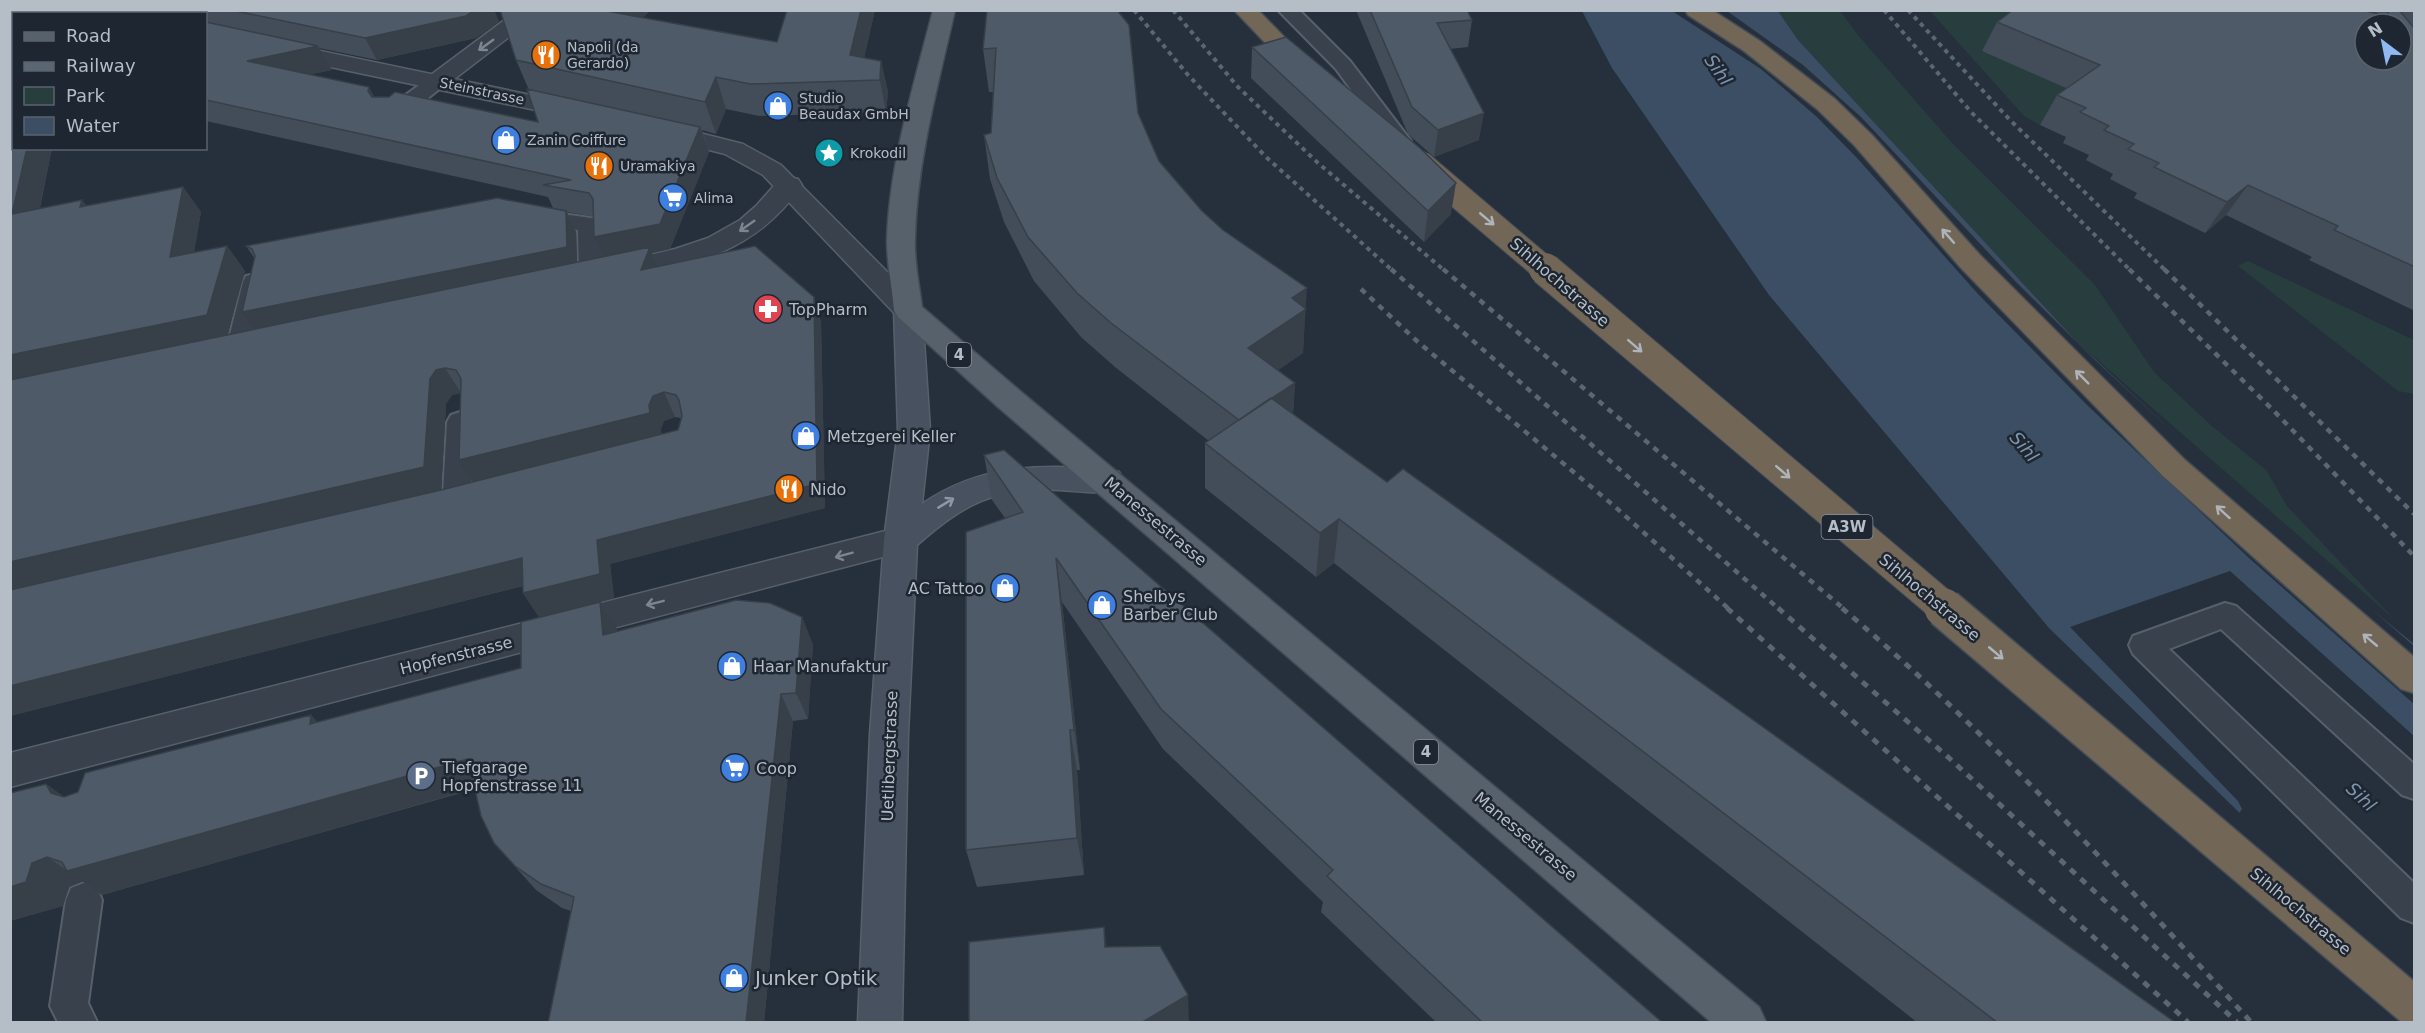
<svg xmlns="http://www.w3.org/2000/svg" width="2425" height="1033" viewBox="0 0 2425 1033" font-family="'DejaVu Sans',sans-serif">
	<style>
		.green { fill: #283d3e }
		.water { fill: #3c4e64 }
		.pier { fill: #25303c }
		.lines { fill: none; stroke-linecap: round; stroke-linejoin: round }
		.service-casing { stroke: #57606a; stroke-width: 4 }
		.minor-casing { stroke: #57606a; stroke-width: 3 }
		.tertiary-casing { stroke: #57606a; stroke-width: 3 }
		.secondary-casing { stroke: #57606a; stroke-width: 3 }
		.primary-casing { stroke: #424b55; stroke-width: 3 }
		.motorway-casing { stroke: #444d57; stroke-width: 3 }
		.service { fill: #39424c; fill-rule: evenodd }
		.minor { fill: #39424c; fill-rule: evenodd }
		.tertiary { fill: #39424c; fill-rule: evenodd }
		.secondary { fill: #47515f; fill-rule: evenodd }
		.primary { fill: #57616c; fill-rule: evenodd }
		.motorway { fill: #726657; fill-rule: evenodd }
		.rail-far2 { stroke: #5b6673; stroke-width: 4; stroke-dasharray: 4.5 4.5; stroke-linecap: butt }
		.rail-far1 { stroke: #5b6673; stroke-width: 4.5; stroke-dasharray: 6 6; stroke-linecap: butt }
		.rail { stroke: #5b6673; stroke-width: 5; stroke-dasharray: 7 7; stroke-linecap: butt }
		.motorway-bridge-far2-casing { stroke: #444d57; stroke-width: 27; stroke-linecap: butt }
		.motorway-bridge-far1-casing { stroke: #444d57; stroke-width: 34; stroke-linecap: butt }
		.motorway-bridge-casing { stroke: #444d57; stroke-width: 42; stroke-linecap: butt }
		.motorway-bridge-far2 { stroke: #726657; stroke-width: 25 }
		.motorway-bridge-far1 { stroke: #726657; stroke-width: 32 }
		.motorway-bridge { stroke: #726657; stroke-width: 39 }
		.wall { fill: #434d59; fill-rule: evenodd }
		.shaded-wall { fill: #373f48 }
		.building { fill: #4e5a67; stroke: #373f48; stroke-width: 1.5; fill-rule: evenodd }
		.oneway { stroke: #7d8690 }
		.oneway2 { stroke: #aeb4bc }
		.oneway3 { stroke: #8e97a3 }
		.labels { text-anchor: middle; stroke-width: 5; stroke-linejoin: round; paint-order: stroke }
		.far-poi-label { font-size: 14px; fill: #b5bdc7; stroke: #1e2731; text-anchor: start }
		.far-street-label { font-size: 14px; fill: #b5bdc7; stroke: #1e2731 }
		.shield { fill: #1e2731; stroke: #88909a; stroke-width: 1.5 }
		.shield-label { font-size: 15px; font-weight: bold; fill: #b5bdc7 }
		.street-label { font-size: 16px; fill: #b5bdc7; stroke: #1e2731 }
		.poi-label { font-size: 16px; fill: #b5bdc7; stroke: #1e2731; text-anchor: start }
		.water-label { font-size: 18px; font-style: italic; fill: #7e94ad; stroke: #1e2731 }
		.near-poi-label { font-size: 20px; fill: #b5bdc7; stroke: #1e2731; text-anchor: start }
	</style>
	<rect width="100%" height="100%" fill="#25303c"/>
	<path class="green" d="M1778 11H1840L1858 35 1952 143 2095 285 2154 372 2212 426 2267 471 2287 506 2394 619 2078 343 1798 40Z
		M1930 11H2041L2094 100 2077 99 2040 125 2024 116Z
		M2248 261 2414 340V394L2398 391 2238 266Z"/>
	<path class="water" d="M1582 11H1778L1798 40 2078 343 2292 544 2414 644V982L2049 628 1769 295 1612 68Z"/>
	<path class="pier" d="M1672 11H1727L1803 65 1861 117 2016 282 2096 361 2252 505 2414 646V704L2249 558 2087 405 1978 294 1857 158 1817 117 1761 69Z
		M2230 571 2414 736V985L2238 815 2242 809 2238 801 2070 627Z"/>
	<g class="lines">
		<g class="service-casing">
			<path id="service" d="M1278 10H1299L1350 61 1411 141 1408 146 1400 148 1392 146 1336 69Z
				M436 76 443 78 446 82 443 86 402 119 394 120 386 119 383 114 386 109 429 78Z
				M534 210 598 219 602 224 603 276 600 282 591 284 582 282 579 276 578 230 526 222 522 217 526 212Z
				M255 274 264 276 267 282 252 350 248 356 239 359 230 356 226 350 243 282 246 276Z
				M460 412 469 415 473 422 471 501 467 509 436 517 426 514 422 506 426 498 443 494 447 422 451 415Z
				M2225 603 2236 606 2414 764V799L2402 795 2221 629 2169 649 2414 883V923L2401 918 2133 654 2129 645 2133 636Z
				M84 883 97 888 102 900 88 1003 97 1022H58L50 1006 66 900 71 888Z"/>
		</g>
		<g class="minor-casing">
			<path id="minor" d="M129 10H154L152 14H127Z
				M518 10H544L444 87 436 89 428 87 424 82 428 77Z
				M789 177 798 179 802 185C754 255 691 265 613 281L603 278 599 272 603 266 675 249 708 238 740 220 756 206 780 179Z
				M901 527 913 531 918 540 913 549 10 787V753Z"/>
		</g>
		<g class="tertiary-casing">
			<path id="tertiary" d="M78 10H113L115 14H80Z
				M206 27 574 104 583 106 586 111 583 116 574 118 206 41Z
				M660 123 743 144 781 165 918 303 922 310 918 317 908 320 898 317 763 175 725 154 651 135 648 130 651 125Z"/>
		</g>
		<g class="secondary-casing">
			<path id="secondary" d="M908 300 918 303 922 310 930 430 922 504C982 463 1038 465 1108 469L1119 472 1124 481 1119 490C1100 495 1079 491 1060 490 994 488 966 502 917 545L908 734 902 1022H858L870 734 884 540 898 430 894 310 898 303Z"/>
		</g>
		<g class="primary-casing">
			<path id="primary" d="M933 10H955C938 85 917 161 915 238 914 261 919 284 922 307L1020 391 1759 1007 1766 1022H1711L998 407 898 317 894 310C892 287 887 264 887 241 889 164 914 85 933 10Z"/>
		</g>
		<g class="motorway-casing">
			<path id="motorway" d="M1234 10H1258L1293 46 1289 51 1281 53 1273 51Z
				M1685 10H1712L1760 41 1835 99 1872 135 1980 255 2185 460 2414 657V693L2401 689 2163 476 1960 267 1854 145 1817 109 1744 51 1688 15Z"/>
		</g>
		<use href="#service" class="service"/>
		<use href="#minor" class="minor"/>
		<use href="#tertiary" class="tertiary"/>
		<use href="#secondary" class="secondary"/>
		<use href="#primary" class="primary"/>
		<use href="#motorway" class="motorway"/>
		<path class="rail-far2" d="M1134 10 1188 75 1265 156 1393 271
			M1173 10 1238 87 1318 163 1445 271
			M1884 10 1971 112 2131 271
			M1908 10 2010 120 2166 271"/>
		<path class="rail-far1" d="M1391 269 1779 609
			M1443 269 1844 609
			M2129 269 2274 411 2414 556
			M2164 269 2414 514
			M1361 289 1418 342 1613 505 1729 609"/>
		<path class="rail" d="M1727 608 2188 1022
			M1778 608 1948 757 2237 1022
			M1842 608C1992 735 2119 877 2251 1022"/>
		<g class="motorway-bridge-far2-casing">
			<path id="motorway-bridge-far2" d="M1420 163 1547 271"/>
		</g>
		<g class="motorway-bridge-far1-casing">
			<path id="motorway-bridge-far1" d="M1545 269 1946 609"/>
		</g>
		<g class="motorway-bridge-casing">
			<path id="motorway-bridge" d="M1944 608 2414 1007"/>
		</g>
		<use href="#motorway-bridge-far2" class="motorway-bridge-far2"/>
		<use href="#motorway-bridge-far1" class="motorway-bridge-far1"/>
		<use href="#motorway-bridge" class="motorway-bridge"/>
	</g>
	<path class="wall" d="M200 10H494L499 22 476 38 377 60 319 48 332 70 311 74 374 97 538 122 529 90 516 60 651 10 642 18 777 42 875 10 864 58 881 61 888 92 886 112 759 116 726 109 716 134 702 130 709 152 670 249 652 253 658 266 814 297 821 322 825 508 610 564 614 598 539 617 523 593V586L10 716V12L14 148H52L40 208 86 206 183 187 201 212 194 252 227 246 245 271 227 335 255 330V259L246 246 553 208 548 197 206 121V22L208 23 206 19V14H202ZM567 212 594 217V237L603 257 576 263V232ZM461 393 473 482 441 490 446 404 452 395ZM675 417 681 418 678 430 661 434V429L664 421Z
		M987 10 1138 113 1159 161 1202 211 1305 309 1303 353 1278 370 1295 383 1293 414 1387 482 2176 1023H1918L1334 563 1316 577 1205 488V443L1209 441 1115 367 1081 337 1034 281 1004 222 990 179 984 135 991 133 993 92H989L983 49Z
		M1356 10H1467L1472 20 1468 47 1450 49 1479 140 1434 157 1408 134Z
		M2013 10H2415V311L2309 260 2312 257 2226 215 2205 233 2134 198 2137 193 2110 179 2113 174 2086 160 2089 155 2063 143 2066 137 2040 125 2057 95 2066 88 1982 51 1997 22Z
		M1252 47 1451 214 1424 242 1251 78Z
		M984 455 1663 1023H1437L1321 912 1323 902 1163 749 1062 602 1080 770H1077L1084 875 977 887 966 850 1005 518 992 500Z
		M600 602 617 629V631L802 617 813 645 808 719 793 721 764 1023H548L571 911 562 908 536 890 494 843 475 789 102 895 82 881 69 887 63 906 10 921V793L46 784 64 797 317 722 521 668Z"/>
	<path class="shaded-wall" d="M474 10H494L499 22 476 38 377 60 365 38Z
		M651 10 613 42 601 11Z
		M861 10H875L859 81 850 55Z
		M318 46 332 70 262 85 247 61Z
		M881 61 888 92 886 112 880 80Z
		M716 77 726 109 716 134 705 102Z
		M369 87 382 111 368 91Z
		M1484 113 1479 140 1434 157 1438 130Z
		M700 127 709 152 670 249 652 253 660 272 651 295 605 262 594 237Z
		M27 148H52L33 239 12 214Z
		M1456 183 1451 214 1424 242 1428 211Z
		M2248 185 2226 215 2205 233 2227 202Z
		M183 187 201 212 189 282 170 257Z
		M82 200 102 225 80 207Z
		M566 211 576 232 577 268 258 334 242 312Z
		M227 246 245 271 226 340 10 385V355Z
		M1307 288 1303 353 1247 392 1248 348 1292 298Z
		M814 297 821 322 825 508 610 564 614 598 539 617 523 593 597 540Z
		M445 368 461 393 452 395 446 404 441 491 10 592V562L430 379 436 370Z
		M1295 383 1292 426 1239 420Z
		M664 392 675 417 664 421 661 429 662 437 474 484 459 460Z
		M1339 519 1334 563 1316 577 1320 533Z
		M522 558 538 582 10 716V686Z
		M1056 558 1062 602 1080 770 1074 730Z
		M600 602 617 629 620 662 603 635Z
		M802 617 813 645 808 719 796 693Z
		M781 694 793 721 764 1023H746Z
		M311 715 336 741 310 724Z
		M1070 730 1077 770 1084 875 1077 838Z
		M468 759 490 784 102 895 82 881 69 887 63 906 10 921V887L32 863 47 857 68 871Z
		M46 784 80 809 51 793Z
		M1104 927 1108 958 1105 947Z
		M1188 995 1189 1023H1141Z"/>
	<path class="building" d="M231 10H474L466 16 365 38Z
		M500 10H601L777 42 787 10H861L850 55 881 61 880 80 750 84 716 77 705 102 516 60Z
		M987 10H1117L1129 25 1138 113 1159 161 1202 211 1223 230 1307 288 1292 298 1306 309 1248 348 1295 383 1239 420 1111 323 1077 293 1028 237 997 178 984 135 991 133 996 48 983 49Z
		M1370 10H1467L1472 20 1437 23 1484 113 1438 130 1412 107Z
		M2013 10H2361L2388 16V10H2399L2415 29V267L2334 230 2338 226 2248 185 2227 202 2154 167 2159 163 2128 149 2134 144 2104 130 2109 126 2080 112 2086 108 2057 95 2100 65 1997 22ZM2365 24H2401V60H2365Z
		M10 12 17 14H14V148H27L12 214 82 200 80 207 183 187 170 257 227 246 207 315 10 355Z
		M206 22 318 46 247 61 369 87 368 91 372 97H389L395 92 538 122 527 89 700 127 660 224 594 237 593 199 589 193 543 185 571 180 206 100Z
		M1286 37 1420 148 1456 183 1428 211 1252 47Z
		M497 198 566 211 567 247 242 312 255 256 252 249 246 246Z
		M755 246 814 297 817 484 597 540 600 574 523 593 522 558 10 686V590L441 490 678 430 682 416 679 400 676 395 664 392 653 396 649 405 650 413 459 460 461 379 456 370 445 368 436 370 430 379 424 467 10 562V380L650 247 641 270Z
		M1271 398 1387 482 1403 469 2176 1023H1998L1339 519 1320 533 1205 443Z
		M1004 450 1663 1023H1483L1327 876 1333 870 1161 709 1056 558 1074 730H1070L1077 838 966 850V532L1023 512 984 455Z
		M736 600 770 603 802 617 796 693 781 694 746 1023H548L574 897 541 884 515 866 494 843 481 816 468 759 67 871 62 862 47 857 32 863 26 882 10 887V793L46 784 51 793 64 797 78 792 85 773 92 771 311 715 310 724 521 668V622L600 602 603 635Z
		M1104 927 1105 947 1160 946 1188 995 1141 1023H969V942Z"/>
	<defs><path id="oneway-shaft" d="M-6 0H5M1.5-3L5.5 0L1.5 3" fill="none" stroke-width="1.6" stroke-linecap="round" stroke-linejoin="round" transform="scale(1.5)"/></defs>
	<g class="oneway">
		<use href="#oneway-shaft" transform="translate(486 45) rotate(144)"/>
		<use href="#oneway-shaft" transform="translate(747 226) rotate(145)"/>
		<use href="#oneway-shaft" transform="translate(844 555) rotate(165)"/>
		<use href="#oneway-shaft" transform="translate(655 603) rotate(166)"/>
	</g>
	<g class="oneway2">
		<use href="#oneway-shaft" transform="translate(1487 219) rotate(40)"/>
		<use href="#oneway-shaft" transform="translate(1948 236) rotate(-131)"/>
		<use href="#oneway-shaft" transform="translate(1635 346) rotate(41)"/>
		<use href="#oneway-shaft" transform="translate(2082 377) rotate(-135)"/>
		<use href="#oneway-shaft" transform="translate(1783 472) rotate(41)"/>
		<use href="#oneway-shaft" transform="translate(2223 512) rotate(-138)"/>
		<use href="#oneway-shaft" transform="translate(2370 640) rotate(-140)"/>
		<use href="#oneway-shaft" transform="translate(1996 653) rotate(40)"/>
	</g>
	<use class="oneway3" href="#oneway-shaft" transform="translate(946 503) rotate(-31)"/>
	<defs>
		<g id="restaurant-disc" transform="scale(1.5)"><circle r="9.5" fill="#e8710a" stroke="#1e2731"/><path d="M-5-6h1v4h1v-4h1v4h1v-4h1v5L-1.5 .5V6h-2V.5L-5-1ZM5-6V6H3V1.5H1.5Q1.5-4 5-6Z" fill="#fff"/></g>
		<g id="shop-disc" transform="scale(1.5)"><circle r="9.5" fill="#3f7fe0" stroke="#1e2731"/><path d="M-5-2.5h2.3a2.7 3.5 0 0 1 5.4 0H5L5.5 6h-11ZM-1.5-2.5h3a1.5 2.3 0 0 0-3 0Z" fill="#fff"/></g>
		<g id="sight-disc" transform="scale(1.5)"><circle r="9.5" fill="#0f9aa8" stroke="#1e2731"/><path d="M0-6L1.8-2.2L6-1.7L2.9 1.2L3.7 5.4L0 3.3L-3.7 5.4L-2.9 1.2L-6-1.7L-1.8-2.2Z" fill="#fff"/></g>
		<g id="supermarket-disc" transform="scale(1.5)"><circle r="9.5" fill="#3f7fe0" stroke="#1e2731"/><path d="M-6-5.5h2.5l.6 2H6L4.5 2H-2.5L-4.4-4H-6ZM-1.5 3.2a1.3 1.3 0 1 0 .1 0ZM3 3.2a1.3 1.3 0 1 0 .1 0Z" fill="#fff"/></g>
		<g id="pharmacy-disc" transform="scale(1.5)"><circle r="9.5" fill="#e0444e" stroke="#1e2731"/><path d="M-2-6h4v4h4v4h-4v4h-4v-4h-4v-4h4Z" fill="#fff"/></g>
		<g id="parking-disc" transform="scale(1.5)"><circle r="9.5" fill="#5c6f8a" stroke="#1e2731"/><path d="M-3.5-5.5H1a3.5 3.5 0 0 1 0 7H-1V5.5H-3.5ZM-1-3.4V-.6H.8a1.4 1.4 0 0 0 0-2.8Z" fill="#fff"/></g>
	</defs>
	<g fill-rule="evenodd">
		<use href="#restaurant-disc" x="546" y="55"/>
		<use href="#shop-disc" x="778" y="106"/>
		<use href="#shop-disc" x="506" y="140"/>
		<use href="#sight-disc" x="829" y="153"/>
		<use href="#restaurant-disc" x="599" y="166"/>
		<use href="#supermarket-disc" x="673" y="198"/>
		<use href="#pharmacy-disc" x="768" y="309"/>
		<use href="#shop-disc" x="806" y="436"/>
		<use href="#restaurant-disc" x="789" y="489"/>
		<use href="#shop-disc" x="1005" y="588"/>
		<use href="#shop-disc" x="1102" y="605"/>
		<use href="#shop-disc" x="732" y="666"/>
		<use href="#supermarket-disc" x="735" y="768"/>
		<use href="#parking-disc" x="421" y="776"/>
		<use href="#shop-disc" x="734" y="978"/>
	</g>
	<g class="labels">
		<g class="far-poi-label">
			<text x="567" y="52">Napoli (da<tspan x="567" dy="16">Gerardo)</tspan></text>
			<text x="799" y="103">Studio<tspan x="799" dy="16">Beaudax GmbH</tspan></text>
			<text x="527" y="145">Zanin Coiffure</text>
			<text x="850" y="158">Krokodil</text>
			<text x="620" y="171">Uramakiya</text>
			<text x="694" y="203">Alima</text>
		</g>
		<g class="far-street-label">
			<text transform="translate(482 91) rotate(12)" y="5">Steinstrasse</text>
		</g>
		<g class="shield">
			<rect x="947" y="343" width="24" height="24" rx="4.5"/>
			<rect x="1821.5" y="515" width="51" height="24" rx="4.5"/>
			<rect x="1414" y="740" width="24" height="24" rx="4.5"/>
		</g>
		<g class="shield-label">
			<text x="959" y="360">4</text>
			<text x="1847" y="532">A3W</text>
			<text x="1426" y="757">4</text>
		</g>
		<g class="street-label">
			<text transform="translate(1560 282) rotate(41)" y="6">Sihlhochstrasse</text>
			<text transform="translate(1156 521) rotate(40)" y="6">Manessestrasse</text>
			<text transform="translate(1930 597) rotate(40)" y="6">Sihlhochstrasse</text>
			<text transform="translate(456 655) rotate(-14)" y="6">Hopfenstrasse</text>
			<text transform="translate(889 756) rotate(-88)" y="6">Uetlibergstrasse</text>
			<text transform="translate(1526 836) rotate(40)" y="6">Manessestrasse</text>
			<text transform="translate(2301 911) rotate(40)" y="6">Sihlhochstrasse</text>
		</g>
		<g class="poi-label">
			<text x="789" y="315">TopPharm</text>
			<text x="827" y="442">Metzgerei Keller</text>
			<text x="810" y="495">Nido</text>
			<text x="984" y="594" text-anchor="end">AC Tattoo</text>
			<text x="1123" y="602">Shelbys<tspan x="1123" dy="18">Barber Club</tspan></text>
			<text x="753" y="672">Haar Manufaktur</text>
			<text x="442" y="773">Tiefgarage<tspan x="442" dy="18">Hopfenstrasse 11</tspan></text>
			<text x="756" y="774">Coop</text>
		</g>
		<g class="water-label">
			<text transform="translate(1718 70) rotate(55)" y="6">Sihl</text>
			<text transform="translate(2024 447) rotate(50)" y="6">Sihl</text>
			<text transform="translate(2361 797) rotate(43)" y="6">Sihl</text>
		</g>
		<g class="near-poi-label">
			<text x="755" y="985">Junker Optik</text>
		</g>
	</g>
	<rect width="2425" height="1033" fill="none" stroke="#b5bdc7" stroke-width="24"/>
	<rect x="12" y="12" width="195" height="138" fill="#1e2731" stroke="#5a636d" stroke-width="1.5"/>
	<rect x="24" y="32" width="30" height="9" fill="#57616c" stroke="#5a636d" stroke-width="1.5"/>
	<text x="66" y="42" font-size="18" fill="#b5bdc7">Road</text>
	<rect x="24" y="62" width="30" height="9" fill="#5b6673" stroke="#5a636d" stroke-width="1.5"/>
	<text x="66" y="72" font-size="18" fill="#b5bdc7">Railway</text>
	<rect x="24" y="87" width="30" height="18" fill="#283d3e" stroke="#5a636d" stroke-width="1.5"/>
	<text x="66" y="102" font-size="18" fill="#b5bdc7">Park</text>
	<rect x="24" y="117" width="30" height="18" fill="#3c4e64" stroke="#5a636d" stroke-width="1.5"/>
	<text x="66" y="132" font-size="18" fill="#b5bdc7">Water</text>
	<g transform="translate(2383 42) rotate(328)"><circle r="28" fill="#1e2731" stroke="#5a636d" stroke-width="1.5"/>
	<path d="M0-4.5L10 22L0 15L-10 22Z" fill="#90b8f1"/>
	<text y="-9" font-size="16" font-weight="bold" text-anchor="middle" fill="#b5bdc7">N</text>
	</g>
</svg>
